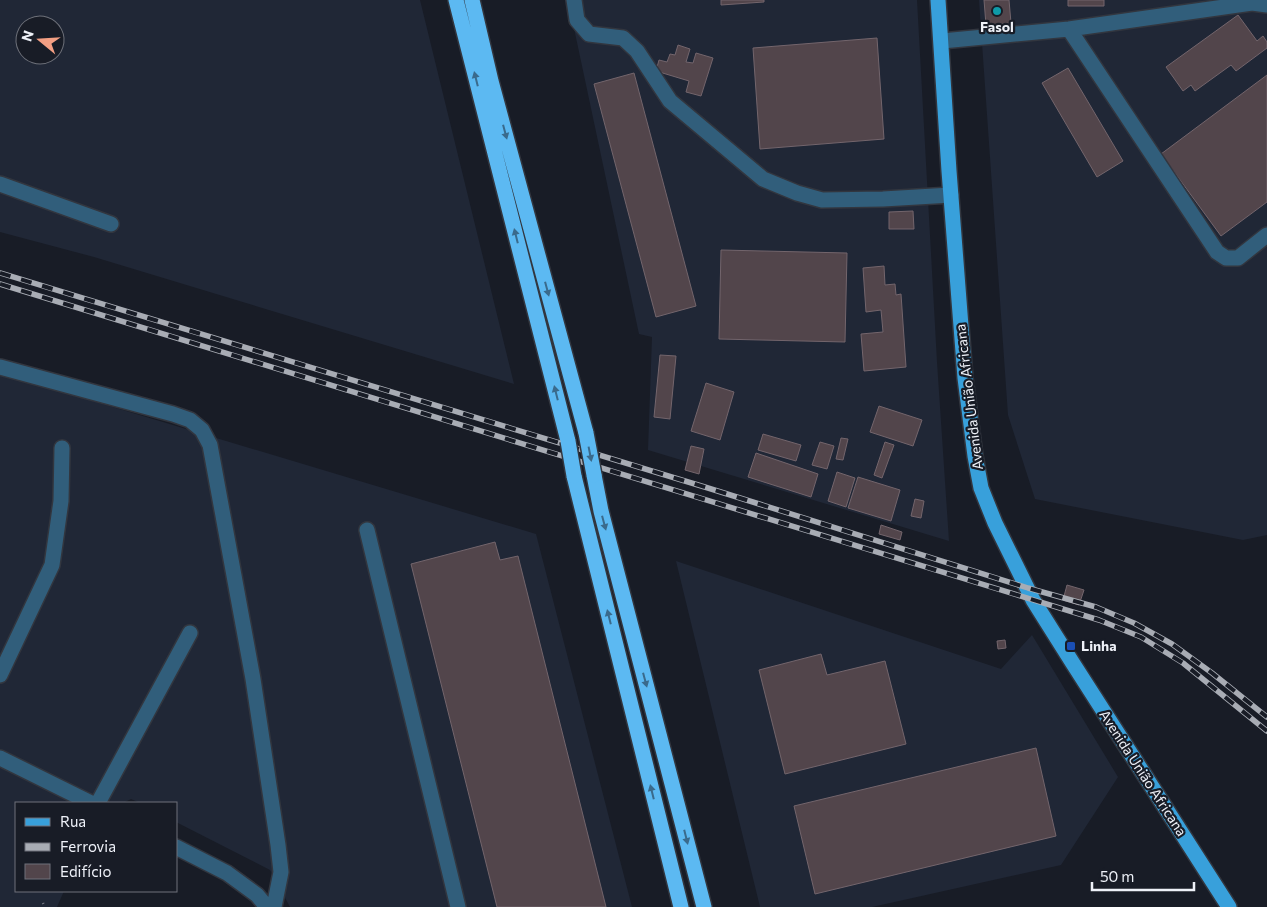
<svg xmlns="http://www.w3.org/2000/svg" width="1267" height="907" viewBox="0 0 1267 907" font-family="Commissioner,sans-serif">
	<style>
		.built { fill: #202736; fill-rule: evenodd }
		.building { fill: #52454b; stroke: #73656c }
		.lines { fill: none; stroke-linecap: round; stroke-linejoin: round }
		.minor-casing { stroke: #32363f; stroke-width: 18 }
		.major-casing { stroke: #32363f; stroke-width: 18 }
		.highway-casing { stroke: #32363f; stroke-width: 18 }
		.path { stroke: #7a7d86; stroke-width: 2.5; stroke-dasharray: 1 4; stroke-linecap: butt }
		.minor { stroke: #315e7b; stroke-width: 15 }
		.major { stroke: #38a0db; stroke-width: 15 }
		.highway { stroke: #5cb9f2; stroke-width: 15 }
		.rail-casing { stroke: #a8acb4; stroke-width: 5.5 }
		.rail { stroke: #181c26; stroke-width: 4; stroke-dasharray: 11; stroke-linecap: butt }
		.highway-bridge-casing { stroke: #32363f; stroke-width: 18; stroke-linecap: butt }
		.highway-bridge { stroke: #5cb9f2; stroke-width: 15 }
		.oneway { fill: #3a6a8c }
		.culture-dot { fill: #0f9aa8; stroke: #181c26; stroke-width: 2 }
		.transit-dot { fill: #1a4fb4; stroke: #181c26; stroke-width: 2 }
		.labels { text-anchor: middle; stroke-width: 4.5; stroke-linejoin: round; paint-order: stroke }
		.poi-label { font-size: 14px; font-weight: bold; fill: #eef1f8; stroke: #181c26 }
		.street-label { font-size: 14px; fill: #eef1f8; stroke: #181c26 }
	</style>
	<rect width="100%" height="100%" fill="#181c26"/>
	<path class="built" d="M0 0H420L514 384 94 257 0 232ZM25 25H55V55H25Z
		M568 0H917L937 362 949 541 648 450 652 337 639 334Z
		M979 0H1267V535L1243 540 1035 499 1008 415Z
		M0 373 536 534 632 907H290L270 870 176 822V803H140L131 799 123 803H16V891H64L57 907H0Z
		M676 561 1001 669 1032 635 1118 777 1061 865 872 907H760Z"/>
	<path class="building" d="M721 0H764V2L721 5Z
		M984 0H1009L1011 23 986 25Z
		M1068 0H1104V6H1068Z
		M1238 15 1257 41 1263 36 1267 42V48L1236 71 1231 65 1195 91 1191 85 1183 91 1166 67Z
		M877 38 884 139 760 149 753 48Z
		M678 45 690 49 686 62 693 63 696 53 713 58 701 96 686 92 689 81 656 71 659 60 667 62 670 54 675 55Z
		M1068 68 1123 161 1097 177 1042 83Z
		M634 73 696 306 656 317 594 84Z
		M1267 75V202L1221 236 1161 154Z
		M913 211 914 229H889V212Z
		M721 250 847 253 845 342 719 339Z
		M884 266 885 285 895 284 896 295 901 294 906 367 864 371 861 334 883 332 881 310 866 312 863 268Z
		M660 355 676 356 670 419 654 417Z
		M706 383 734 392 720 440 691 431Z
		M879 406 922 420 913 446 870 432Z
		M763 434 801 445 796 461 758 450Z
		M841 438 848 439 843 460 836 459Z
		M820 442 834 446 827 469 812 465Z
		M885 442 894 445 882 478 874 475Z
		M691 446 704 449 699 474 685 470Z
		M756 453 818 474 811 497 748 477Z
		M837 472 855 478 846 507 828 501Z
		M858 477 900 490 891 521 848 508Z
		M915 499 924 501 921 518 911 516Z
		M881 525 902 532 900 540 879 534Z
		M495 542 500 560 518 556 606 907H497L411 564Z
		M1067 585 1084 590 1079 605 1063 600Z
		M1005 640 1006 648 998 649 997 641Z
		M821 654 827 675 885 661 906 744 785 774 759 670Z
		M1036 748 1056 836 815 894 794 806Z"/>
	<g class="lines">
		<g class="minor-casing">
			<path id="minor" d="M574 0 577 20 589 34 623 38 637 51 670 101 763 179 797 193 822 200 883 199 951 195
				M1069 29 1217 252 1226 258H1238L1267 235
				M942 41 1069 29 1252 3 1267 5
				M0 184 111 224
				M0 367 173 414 190 420 202 430 210 445 253 679 278 845 281 872 274 907
				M367 530 458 907
				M0 675 52 565 61 501 62 448
				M0 758 91 803
				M98 803 190 633
				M176 847 227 873 257 895 267 907"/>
		</g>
		<g class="major-casing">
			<path id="major" d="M938 0 949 171 965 378 975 456 981 488 995 523 1033 600 1072 662 1229 907"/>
		</g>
		<g class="highway-casing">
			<path id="highway" d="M456 0 568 441
				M472 0 491 81 586 433
				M594 475 601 511 704 907
				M574 476 681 907"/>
		</g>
		<path class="path" d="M43 903 45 907"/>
		<use href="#minor" class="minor"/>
		<use href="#major" class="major"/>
		<use href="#highway" class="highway"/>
		<g class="rail-casing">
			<path id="rail" d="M0 273 708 488 1028 588 1096 607 1134 623 1172 644 1212 673 1267 717
				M0 284 1099 620 1141 637 1183 663 1267 731"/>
		</g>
		<use href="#rail" class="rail"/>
		<g class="highway-bridge-casing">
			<path id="highway-bridge" d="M586 433 594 475
				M568 441 574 476"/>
		</g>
		<use href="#highway-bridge" class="highway-bridge"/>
	</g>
	<defs><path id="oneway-solid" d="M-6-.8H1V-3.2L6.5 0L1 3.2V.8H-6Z" transform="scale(1.25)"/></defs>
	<g class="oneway">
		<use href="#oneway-solid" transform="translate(476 79) rotate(-104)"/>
		<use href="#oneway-solid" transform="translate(505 132) rotate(75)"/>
		<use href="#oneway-solid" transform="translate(516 236) rotate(-104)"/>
		<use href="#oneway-solid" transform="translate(547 289) rotate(75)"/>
		<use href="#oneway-solid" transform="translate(556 393) rotate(-104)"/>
		<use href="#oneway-solid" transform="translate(590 454) rotate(79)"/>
		<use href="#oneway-solid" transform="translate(604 523) rotate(75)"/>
		<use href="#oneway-solid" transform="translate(609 617) rotate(-104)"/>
		<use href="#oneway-solid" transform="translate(645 680) rotate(75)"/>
		<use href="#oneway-solid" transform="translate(652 792) rotate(-104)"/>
		<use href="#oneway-solid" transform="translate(686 837) rotate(76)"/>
	</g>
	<circle class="culture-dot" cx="997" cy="11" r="5"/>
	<rect class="transit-dot" x="1066" y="641" width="10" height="10" rx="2.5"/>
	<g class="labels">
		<g class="poi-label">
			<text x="997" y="32">Fasol</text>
			<text x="1081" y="651" text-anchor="start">Linha</text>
		</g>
		<g class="street-label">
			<text transform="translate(969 397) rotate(-97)" y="5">Avenida União Africana</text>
			<text transform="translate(1143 773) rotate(57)" y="5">Avenida União Africana</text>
		</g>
	</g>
	<rect x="15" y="802" width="162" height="90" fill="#181c26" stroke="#6e717a"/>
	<rect x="25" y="818" width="25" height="8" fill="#38a0db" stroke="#6e717a"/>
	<text x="60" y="827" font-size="15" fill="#eef1f8">Rua</text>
	<rect x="25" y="843" width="25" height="8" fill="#a8acb4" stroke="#6e717a"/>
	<text x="60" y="852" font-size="15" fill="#eef1f8">Ferrovia</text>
	<rect x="25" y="864" width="25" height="15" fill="#52454b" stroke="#6e717a"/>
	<text x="60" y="877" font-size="15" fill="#eef1f8">Edifício</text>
	<g transform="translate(40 40) rotate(288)"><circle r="24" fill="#181c26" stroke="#6e717a"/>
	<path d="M0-4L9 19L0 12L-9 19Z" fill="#f39f83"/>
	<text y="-8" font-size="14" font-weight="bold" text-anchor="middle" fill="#eef1f8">N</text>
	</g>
	<path d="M1092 882v8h102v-8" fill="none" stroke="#eef1f8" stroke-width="2.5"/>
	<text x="1100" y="882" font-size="15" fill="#eef1f8" stroke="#181c26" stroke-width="4" paint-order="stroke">50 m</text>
</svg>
